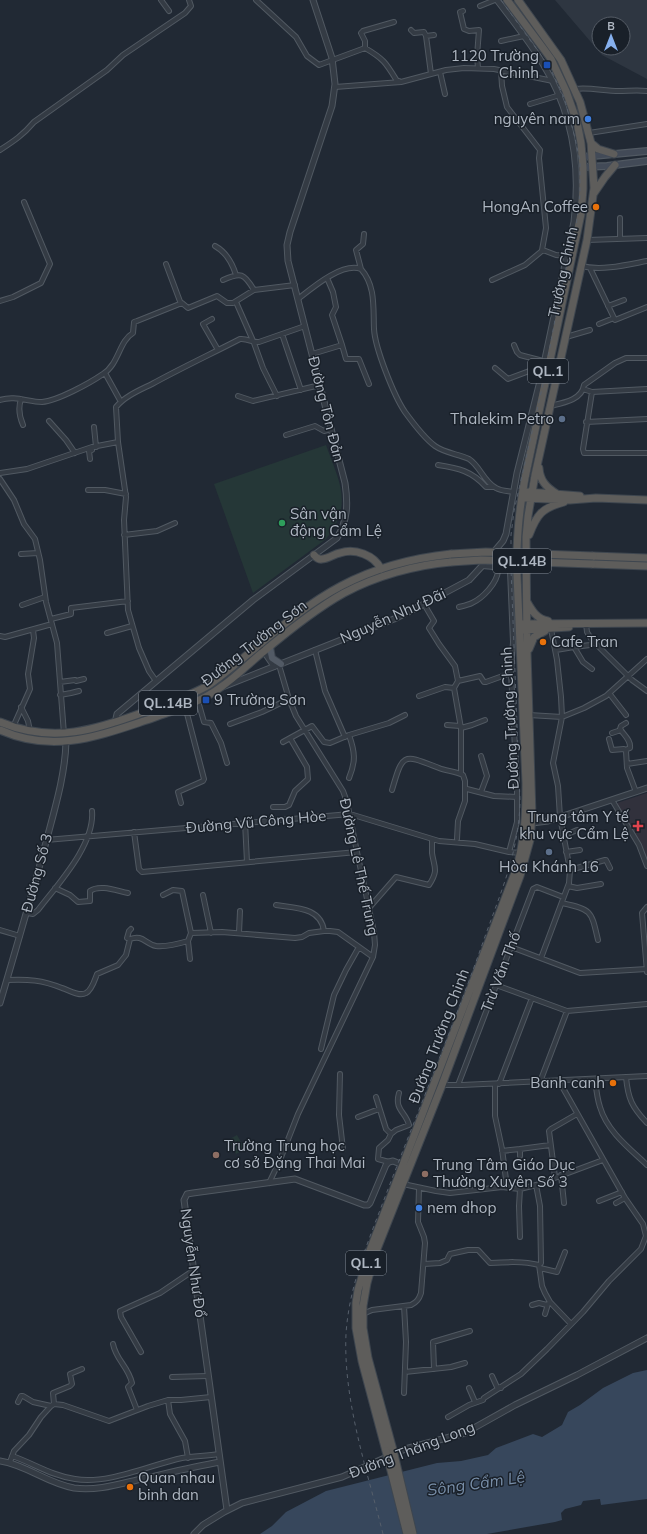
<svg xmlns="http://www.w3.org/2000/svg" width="647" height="1534" viewBox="0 0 647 1534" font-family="Mulish,sans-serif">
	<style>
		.medical { fill: #31313c }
		.airport { fill: #2e3641; fill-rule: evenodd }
		.green { fill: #253737 }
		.water { fill: #37475c }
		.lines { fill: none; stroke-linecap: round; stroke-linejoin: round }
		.minor-casing { stroke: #515962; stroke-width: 6 }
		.tertiary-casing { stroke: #515962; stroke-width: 7 }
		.secondary-casing { stroke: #515962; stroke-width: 8 }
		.primary-casing { stroke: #3d444e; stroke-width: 8 }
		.trunk-casing { stroke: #3e464f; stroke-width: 9 }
		.minor { stroke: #343b44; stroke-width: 4 }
		.tertiary { stroke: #343b44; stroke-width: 5 }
		.secondary { stroke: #424a57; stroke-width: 5.5 }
		.primary { stroke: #525a65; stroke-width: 6 }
		.trunk { stroke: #5e5d5b; stroke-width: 7 }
		.rail { stroke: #565f6b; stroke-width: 1; stroke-dasharray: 4 4; stroke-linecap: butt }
		.trunk-bridge-casing { stroke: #3e464f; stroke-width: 9; stroke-linecap: butt }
		.trunk-bridge { stroke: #5e5d5b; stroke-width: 7 }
		.transit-dot { fill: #1a4fb4; stroke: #192029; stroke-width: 1.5 }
		.shop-dot { fill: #3f7fe0; stroke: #192029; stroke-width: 1.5 }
		.food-dot { fill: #e8710a; stroke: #192029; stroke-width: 1.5 }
		.service-dot { fill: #5c6f8a; stroke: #192029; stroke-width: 1.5 }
		.leisure-dot { fill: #2e9e5b; stroke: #192029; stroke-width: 1.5 }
		.health-dot { fill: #e0444e; stroke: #192029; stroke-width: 1.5 }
		.education-dot { fill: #8d6e63; stroke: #192029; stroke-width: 1.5 }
		.labels { text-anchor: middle; stroke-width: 3; stroke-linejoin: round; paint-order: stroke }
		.shield { fill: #192029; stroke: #818993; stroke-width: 1 }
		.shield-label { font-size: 14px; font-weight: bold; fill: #aeb6c1 }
		.poi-label { font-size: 15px; fill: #aeb6c1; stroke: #192029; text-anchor: start }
		.street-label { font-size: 15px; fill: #aeb6c1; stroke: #192029 }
		.water-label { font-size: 16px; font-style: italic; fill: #788ea8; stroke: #192029 }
	</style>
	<rect width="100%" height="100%" fill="#212934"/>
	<path class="medical" d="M647 793V860L617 803Z"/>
	<path class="airport" d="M555 0H647V79L602 55ZM599 24H623V48H599Z"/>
	<path class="green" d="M326 445C339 482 354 504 326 539L253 593 214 484Z
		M237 1135 245 1149 236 1154 228 1140Z"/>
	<path class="water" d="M647 1370V1499L601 1505 600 1499 583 1501 581 1505 565 1509 561 1513 562 1520 555 1522 487 1534H260L272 1526 286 1512 326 1491 437 1463 461 1461 488 1455 496 1448 533 1434 542 1437 562 1425 568 1412 580 1405 603 1388 633 1373Z"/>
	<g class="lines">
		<g class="minor-casing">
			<path id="minor" d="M161 0 169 11
				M256 0 296 37 307 56 319 65 365 48C384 59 386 63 397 81H399
				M480 6 495 0
				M463 11 460 12 464 29 469 31 479 30 477 56 478 68
				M411 30 414 33 424 32 426 36
				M501 41 524 36
				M365 48V41L361 33 363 31 394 22
				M501 70 502 86 507 107 540 150 539 158 546 228 542 250
				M440 72 445 94
				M431 74 426 36 434 35
				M335 87 401 82 446 70 464 68 494 69 553 81
				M575 89C589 87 604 91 619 91 628 91 637 90 647 91
				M530 104 560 95
				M589 133 647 124
				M0 150C14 141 23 135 34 122L107 70 123 55 185 13 191 6 189 0
				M620 218V239
				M587 240 647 238
				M215 246C226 252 232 262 236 275
				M166 264 181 304
				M581 266C602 271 626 265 647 261
				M590 268 615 320 647 307
				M361 269 356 250 363 244 364 234
				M223 280C241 272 244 273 254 290
				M492 280 525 265 543 250 556 255 566 256
				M298 299C312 288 342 262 361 269 376 286 373 308 374 329 375 348 394 396 405 412 413 423 424 438 435 446 445 453 458 454 469 459 480 466 484 482 496 488 501 491 508 491 513 492
				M0 301 13 297 41 283 50 264 24 202
				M236 302 254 343 263 368 277 396
				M608 306 624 300
				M212 319 203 324 218 350
				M599 324 614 318
				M282 334 301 390
				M566 337 590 330
				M342 345 346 359H359L369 384
				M514 345 517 352 520 355 547 362
				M312 354 342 345 332 315 336 307 333 292 327 278
				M495 368 508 379 532 370 543 369
				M105 373 121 402
				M583 389 592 392 647 389
				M592 392 583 449 584 453H647
				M238 396 253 401 320 385
				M21 399C18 408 19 416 23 425
				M0 400C15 395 28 402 42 402 57 401 90 383 103 374 119 364 119 341 133 333L134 322 137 321 182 303 188 308 217 296 227 303H233L254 290 295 285
				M550 406C563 403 582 400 584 385L615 363 626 358H647
				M49 421 66 440 75 453
				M586 422 647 419
				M94 427 96 447
				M286 435 315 426 324 431 331 429
				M90 459 89 451 92 450
				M438 465C458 468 472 471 486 487H494
				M0 473 27 469 92 447 118 442
				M0 479 14 500 24 524 35 539 40 560 46 602 57 643 64 734
				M88 490H105L126 494
				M124 535 157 531 175 523
				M21 554 38 553
				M505 564 510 571 513 642 511 673 517 786V822L509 852
				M424 604 434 621 429 628 439 644 455 666 458 681 454 688
				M22 605 45 597
				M459 607C463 606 468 605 472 603 483 598 497 583 498 571L494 567 482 566
				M51 619 71 614V608L128 601
				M586 624 587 632 592 640 632 680 647 691
				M107 633 132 626
				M0 636 5 637 52 624
				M259 645 274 667
				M574 647 590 645 595 642
				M315 650 325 691 345 737
				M556 650 574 647 583 662 592 669
				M156 681 149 671 139 648 128 610 124 520 126 497 118 442 116 407C125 396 140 390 152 384 181 368 211 354 240 339 248 338 252 343 259 342L305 326
				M458 681 480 676 484 682H486L511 673
				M60 682 75 680 76 681 84 679
				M609 693 626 715
				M60 695 71 693 79 691
				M419 696 445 687 454 688 461 728V774
				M198 701 204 722 211 723 221 743 227 763
				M21 707 28 721 30 731
				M529 715 562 717 584 708 606 696 647 659
				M230 724 262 712 289 699
				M447 725 460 726
				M13 727 30 689 28 674 34 638 33 630
				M461 728 472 725 485 720
				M612 733 621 730
				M609 739 612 750 624 749 626 751 627 768 636 792
				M283 742 312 726 324 742 330 743 349 735 389 723 405 715
				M625 750 630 748C631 740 624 735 620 729L621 726 626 723
				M481 756 487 776 481 792
				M627 764 647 761
				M349 778C356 761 355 752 349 735
				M392 790C403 752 403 754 439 768 446 771 455 771 463 775L465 781V788L467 789 494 796 517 797
				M612 800 639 845 647 866
				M181 803 178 792 203 781 204 779 185 706
				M273 807H285L289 805 295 791 308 779 307 767 290 738
				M245 822 247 862
				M134 832 139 869 142 872 357 852
				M563 836 577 830
				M457 839 458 821 465 801V788
				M46 840 350 814 439 841 475 844 509 852 521 853
				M566 852 580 850
				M570 870 605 860H606L610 868
				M568 886 577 888 601 884
				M55 888 70 895 78 902 90 901V891C100 884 117 891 128 893
				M163 895 173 890 182 891 191 933
				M203 895 211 933
				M562 903C592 910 591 910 598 940
				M276 905C295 908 321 907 324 931
				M647 907 642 913 647 972
				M369 908 396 877 429 885C439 870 434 867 432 853 432 848 432 844 432 839
				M27 913 33 914 38 910C57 885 95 845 92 811
				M0 930 20 936
				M239 933 240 911
				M127 938 129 931 131 929
				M511 947 580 973 647 969
				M541 958 569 883 570 870 560 817 558 786 553 763 562 717 561 697 557 660 551 629
				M190 959 188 941 191 933 222 932 295 938 302 937 309 933 324 931H330L338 932 373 957
				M7 980C28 979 42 980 62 988 69 990 79 997 86 993 92 990 95 979 97 974L118 965 126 955 130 939C143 934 145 944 156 946 167 947 178 944 188 941
				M496 985 567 1011 647 1004
				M321 1049 334 995 346 970 359 947
				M340 1074 339 1115 343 1149
				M626 1077C628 1099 632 1107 647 1123
				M595 1079C596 1088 597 1098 600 1107 607 1131 629 1148 647 1165
				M540 1082 567 1011
				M495 1084V1116L502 1149 507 1187
				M499 1084 532 998
				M442 1085H462L647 1076
				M458 1085 533 889 537 887 563 897
				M376 1097 386 1129 391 1134
				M358 1117 379 1109
				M520 1149 550 1145
				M502 1151 520 1149V1156
				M389 1162 378 1159 379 1148 388 1140 391 1134 396 1130 409 1125C406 1112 394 1110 399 1093
				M561 1175 564 1203
				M555 1177 549 1131 551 1129 577 1114
				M269 1183 280 1160 298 1114 373 957 375 945 374 932 357 852 347 802 343 791 296 716 289 699 279 665
				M403 1184 436 1191 450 1193 502 1187 520 1189 536 1185 603 1160
				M536 1185 540 1206 541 1263 539 1265 542 1286 545 1293 550 1302 571 1324
				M599 1201 622 1192
				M616 1203 625 1198
				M520 1237 519 1206 520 1189
				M424 1264 440 1263 447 1260 450 1254 468 1250H478L490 1263C506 1262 523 1261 539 1265
				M540 1268 557 1272 565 1252
				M532 1305 539 1303 547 1305
				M363 1314 372 1310 411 1305C417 1302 419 1299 421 1293L425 1243 424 1237 418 1222 419 1188
				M545 1314 548 1304
				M113 1344C116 1360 128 1366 132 1383L128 1387 137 1410
				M141 1352 121 1317 120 1311 160 1293 194 1270
				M434 1369 433 1342 470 1331
				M405 1372 451 1367 465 1363
				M492 1376 497 1387 501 1388
				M172 1377 208 1376
				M469 1388 475 1402
				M404 1393 406 1342 404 1306
				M484 1398 521 1374 547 1349 583 1312 609 1281 641 1249 646 1236 643 1224 625 1198 559 1081
				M168 1400 170 1414 185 1441 188 1458
				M18 1402 21 1396H23L33 1402 51 1406
				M54 1404 53 1393 70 1386 72 1384 70 1374 82 1369
				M448 1417 469 1405 483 1400
				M12 1456C33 1463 52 1476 75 1479 107 1485 150 1465 182 1458 194 1456 207 1456 219 1454
				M10 1462 14 1451 29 1435 41 1417 51 1406 54 1404 63 1405 109 1421 148 1406 168 1400H181L211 1397"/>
		</g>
		<g class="tertiary-casing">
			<path id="tertiary" d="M225 686 394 619 424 604 469 580 482 566 503 541 506 534 517 473 542 373 574 222C581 166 573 113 543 64 530 42 513 21 497 0
				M115 723 117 714 253 600 337 538C348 520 348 503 345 483L288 261 287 245 290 232 332 106 335 84 332 58 313 0
				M532 823 548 821 647 788
				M0 1003C15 952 30 901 44 850 53 814 65 778 66 742
				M0 1461C27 1465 46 1483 74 1488 95 1491 116 1485 137 1480 164 1474 192 1467 220 1462
				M227 1510 184 1200 187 1194 193 1193 295 1179 364 1205H368L370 1203 386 1165 389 1162 393 1161 403 1165
				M194 1534 203 1525 224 1512 242 1503 342 1477 405 1449 465 1433 515 1405 577 1375 647 1338"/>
		</g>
		<g class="secondary-casing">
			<path id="secondary" d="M582 157 647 151
				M583 167 607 166 647 161"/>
		</g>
		<g class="primary-casing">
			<path id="primary" d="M270 647 272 658 281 664"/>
		</g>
		<g class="trunk-casing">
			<path id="trunk" d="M591 143 598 149 614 154
				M594 193 605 177 615 165
				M539 468C540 481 546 487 557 494
				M528 492 580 496
				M526 498 570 500 596 498 647 500
				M529 535C537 514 542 508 564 502
				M314 555C317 558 319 560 322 559 328 559 334 554 340 553 355 548 374 555 381 569
				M593 556 647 558
				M592 564 647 566
				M527 602C532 611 537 619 548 621
				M523 624 647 623
				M523 630 569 627
				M529 649 534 637 545 631
				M0 722C53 744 96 730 147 711 168 703 190 696 209 685 253 653 292 612 341 586 375 568 413 558 451 554
				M0 730C54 754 98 736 150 719 174 710 200 703 221 687 236 677 249 663 263 652 288 631 315 609 344 593 376 576 415 565 451 562
				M393 1450 368 1358 363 1328V1306L367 1283 375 1254 442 1085 520 876 530 840 532 815 527 652 526 537 528 516 535 475 587 240 594 188 591 143 580 102 561 60 518 0
				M386 1451 362 1361 356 1328V1303L358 1290 369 1253 516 870C525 839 526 815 526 783L517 575C516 541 519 510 525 478L581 214 583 189V167L581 143 577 122 566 91 551 59 543 48 507 0"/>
		</g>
		<use href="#minor" class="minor"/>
		<use href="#tertiary" class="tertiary"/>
		<use href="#secondary" class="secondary"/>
		<use href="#primary" class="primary"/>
		<use href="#trunk" class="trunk"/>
		<path class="rail" d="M383 1534C367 1470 343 1400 346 1334 349 1286 368 1242 385 1197 417 1113 452 1030 482 945 499 896 519 854 520 801L511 569V535L514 511 543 384 560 293 576 227 580 195V161L575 138 564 97 551 70 538 51 501 0"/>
		<g class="trunk-bridge-casing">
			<path id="trunk-bridge" d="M451 554 486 552 593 556
				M451 562 481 560 592 564
				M393 1450 413 1534
				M386 1451 407 1534"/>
		</g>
		<use href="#trunk-bridge" class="trunk-bridge"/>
	</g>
	<g class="transit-dot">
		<rect x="543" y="61" width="8" height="8" rx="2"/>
		<rect x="202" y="696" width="8" height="8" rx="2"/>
	</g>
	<g class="shop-dot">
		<circle cx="588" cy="119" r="4"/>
		<circle cx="419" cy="1208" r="4"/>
	</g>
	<g class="food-dot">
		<circle cx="596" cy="207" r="4"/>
		<circle cx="543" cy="642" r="4"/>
		<circle cx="613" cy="1083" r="4"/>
		<circle cx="130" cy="1487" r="4"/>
	</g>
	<g class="service-dot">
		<circle cx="562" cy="419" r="4"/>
		<circle cx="549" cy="852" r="4"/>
	</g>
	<circle class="leisure-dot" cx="282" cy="523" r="4"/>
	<path class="health-dot" d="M636 820h4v4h4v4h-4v4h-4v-4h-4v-4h4z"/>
	<g class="education-dot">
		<circle cx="216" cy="1155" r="4"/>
		<circle cx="425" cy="1174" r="4"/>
	</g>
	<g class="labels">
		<g class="shield">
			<rect x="528" y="359" width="40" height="24" rx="3"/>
			<rect x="493" y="549" width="58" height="24" rx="3"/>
			<rect x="139" y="691" width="58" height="24" rx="3"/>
			<rect x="346" y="1251" width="40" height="24" rx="3"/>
		</g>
		<g class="shield-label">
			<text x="548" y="376">QL.1</text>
			<text x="522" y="566">QL.14B</text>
			<text x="168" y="708">QL.14B</text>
			<text x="366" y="1268">QL.1</text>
		</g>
		<g class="poi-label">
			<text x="539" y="61" text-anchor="end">1120 Trường<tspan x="539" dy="17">Chinh</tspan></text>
			<text x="580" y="124" text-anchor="end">nguyên nam</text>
			<text x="588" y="212" text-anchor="end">HongAn Coffee</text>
			<text x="554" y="424" text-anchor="end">Thalekim Petro</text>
			<text x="290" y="519">Sân vận<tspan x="290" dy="17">động Cẩm Lệ</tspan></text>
			<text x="551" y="647">Cafe Tran</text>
			<text x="214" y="705">9 Trường Sơn</text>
			<text x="629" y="822" text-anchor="end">Trung tâm Y tế<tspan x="629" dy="17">khu vực Cẩm Lệ</tspan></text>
			<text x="549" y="872" text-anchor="middle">Hòa Khánh 16</text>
			<text x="605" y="1088" text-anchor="end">Banh canh</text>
			<text x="224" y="1151">Trường Trung học<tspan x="224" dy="17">cơ sở Đặng Thai Mai</tspan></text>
			<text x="433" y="1170">Trung Tâm Giáo Dục<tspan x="433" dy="17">Thường Xuyên Số 3</tspan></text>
			<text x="427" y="1213">nem dhop</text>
			<text x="138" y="1483">Quan nhau<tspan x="138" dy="17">binh dan</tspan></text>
		</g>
		<g class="street-label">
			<text transform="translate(563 272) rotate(-78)" y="5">Trường Chinh</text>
			<text transform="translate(326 409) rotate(76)" y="5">Đường Tôn Đản</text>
			<text transform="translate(393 616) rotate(-24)" y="5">Nguyễn Như Đãi</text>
			<text transform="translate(254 643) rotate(-38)" y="5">Đường Trường Sơn</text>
			<text transform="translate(510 718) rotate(-93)" y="5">Đường Trường Chinh</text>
			<text transform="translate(256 822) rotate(-5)" y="5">Đường Vũ Công Hòe</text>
			<text transform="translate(359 867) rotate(78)" y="5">Đường Lê Thế Trung</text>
			<text transform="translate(37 873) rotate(-75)" y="5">Đường Số 3</text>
			<text transform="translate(501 972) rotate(-69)" y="5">Trừ Văn Thố</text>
			<text transform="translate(439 1036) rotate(-69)" y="5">Đường Trường Chinh</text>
			<text transform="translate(193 1263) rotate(82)" y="5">Nguyễn Như Đổ</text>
			<text transform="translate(412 1450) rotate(-21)" y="5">Đường Thăng Long</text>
		</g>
		<g class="water-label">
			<text transform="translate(476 1483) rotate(-8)" y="6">Sông Cẩm Lệ</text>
		</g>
	</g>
	<g transform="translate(611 36)"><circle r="19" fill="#192029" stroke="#555c66"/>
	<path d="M0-3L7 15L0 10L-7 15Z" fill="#86b0ee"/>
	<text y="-6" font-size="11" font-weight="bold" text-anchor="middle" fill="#aeb6c1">B</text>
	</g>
</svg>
